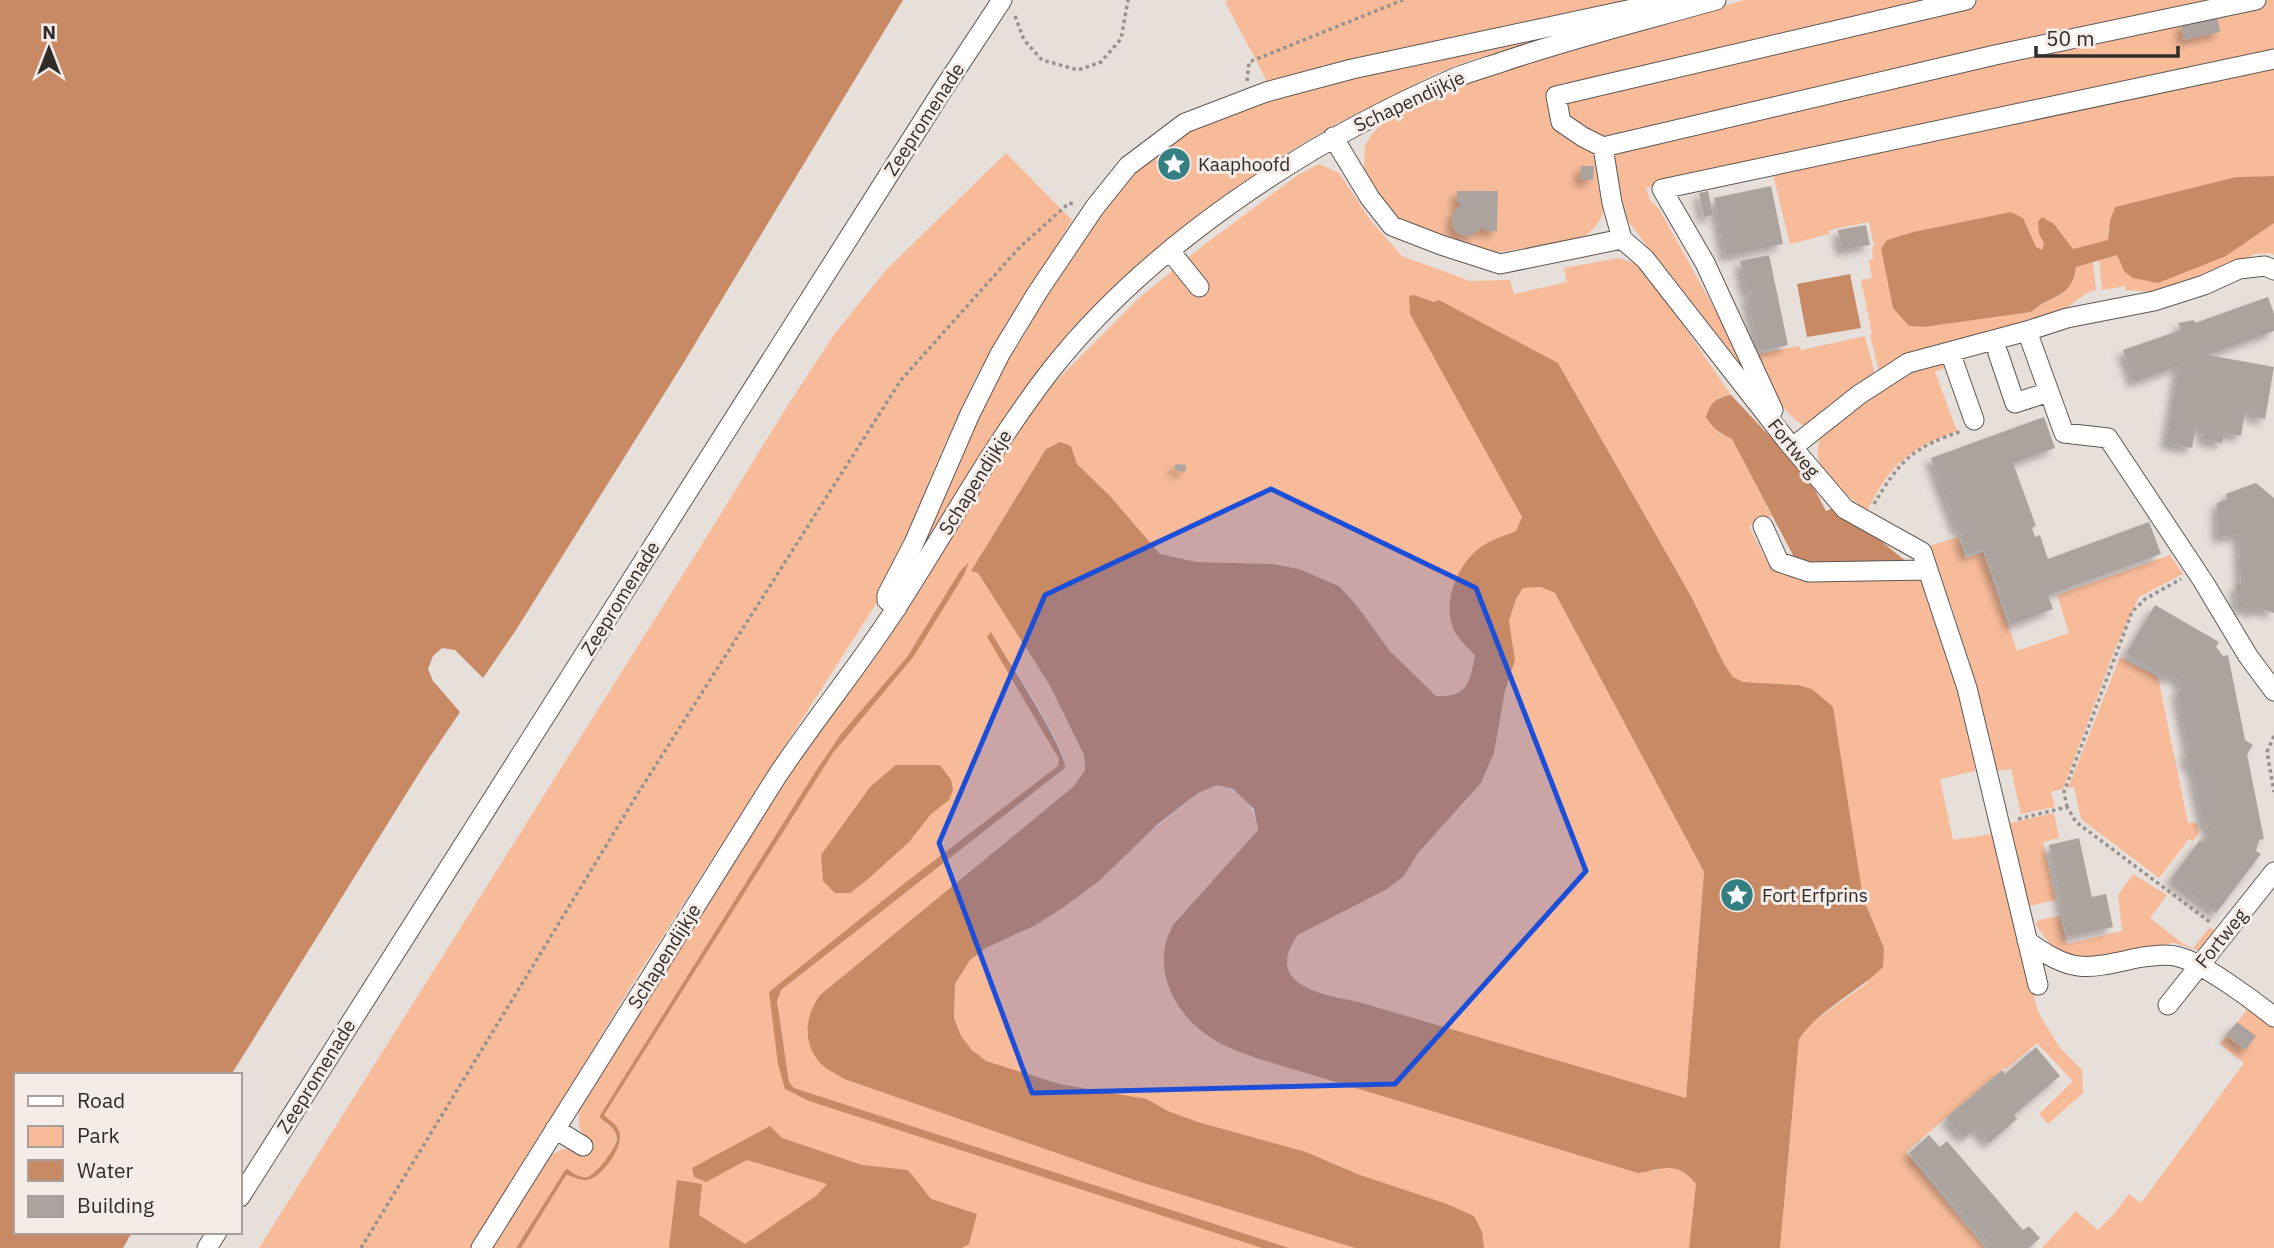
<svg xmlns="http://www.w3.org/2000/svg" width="2274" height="1248" viewBox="0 0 2274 1248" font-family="'IBM Plex Sans',sans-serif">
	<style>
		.green { fill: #f7bb9a; fill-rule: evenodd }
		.forest { fill: #c98b67 }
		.water { fill: #c88965; fill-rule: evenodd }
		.building { fill: #aca39f; filter: url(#shadow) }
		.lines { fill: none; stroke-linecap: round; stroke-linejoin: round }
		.minor-casing { stroke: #5e5753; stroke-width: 21 }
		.path { stroke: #98928e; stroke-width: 3.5; stroke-dasharray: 3.5 3.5; stroke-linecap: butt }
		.minor { stroke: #fff; stroke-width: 19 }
		.marked { fill: #1d4ed8; fill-opacity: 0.2; stroke: #1d4ed8; stroke-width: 5; stroke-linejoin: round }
		.labels { text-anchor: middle; stroke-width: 6; stroke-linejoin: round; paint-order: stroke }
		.street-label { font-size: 19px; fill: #2f2c2a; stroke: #f5ece7 }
		.poi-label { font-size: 19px; fill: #2f2c2a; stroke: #f5ece7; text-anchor: start }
	</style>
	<defs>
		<filter id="shadow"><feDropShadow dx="-6" dy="6" stdDeviation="3.5" flood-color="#0004"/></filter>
	</defs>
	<rect width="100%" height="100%" fill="#e7dfda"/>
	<path class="green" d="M1228 0H1637L1579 10 1267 81 1225 2Z
		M1745 0H2274V53L1646 188 1650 200 1659 209 1769 407 1622 213 1605 203C1603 219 1596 227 1584 237L1496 253 1427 231 1399 218 1368 180 1364 167 1365 145 1372 134 1383 123 1473 79 1612 37Z
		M1589 28 1471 60 1435 74 1327 129 1277 159 1217 203 1054 354 1011 408 982 453 930 539 925 536 968 431 1027 321 1105 206 1137 170 1153 156 1197 126 1268 98 1350 77Z
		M2274 64V176L2236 177 2115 207 2108 231 2109 240 2073 249 2054 224 2039 234 2044 244 2042 251 2036 247 2023 218 2011 212 1913 232 1887 240 1881 249 1893 307 1909 326 1924 327 2031 312C2054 293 2072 299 2075 267L2093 262 2096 290 2088 292 2064 310 1879 372 1870 335 1872 334 1861 280 1872 278 1869 260 1873 259 1872 247 1874 246 1869 222 1829 230V234L1790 244 1772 171Z
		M1006 153 1072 220 976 377 943 448 883 593 632 984 474 1248H259L704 541 788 405 833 336 886 270Z
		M1319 164 1339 173 1371 221 1402 256 1470 281 1510 280 1514 294 1567 282 1564 268 1618 258 1637 264 1657 287 1731 395 1718 398V432L1732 439 1772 516 1749 526 1768 564 1797 576 1916 574 1924 581 1970 720 1975 771 1940 779 1953 840 1992 834 2038 1012 2060 1048 2082 1070 2083 1093 2048 1124 2039 1114 2073 1081 2037 1043 2006 1069 2004 1068 1906 1152 1985 1248H1780L1799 1039 1808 1025 1866 984 1884 948 1863 898 1812 689 1798 685 1743 682 1733 677 1723 662 1692 598 1558 363 1434 302 1414 295 1522 517 1516 531 1501 537 1469 648 1475 656C1469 682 1469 696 1436 696L1390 651 1354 602 1339 586 1299 569 1273 564 1197 562 1160 554 1110 496 1077 464 1071 446 1060 442 1046 449 971 571 978 573 1049 684 1084 755 1085 770 1074 786 820 995 821 1065 844 1079 1137 1181 1355 1248H1289L793 1088 789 1082 777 1001 781 990 1065 768C1068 749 1005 655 991 632L1063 766 773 993 786 1089 1268 1248H517L566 1171 578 1178H593L620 1140 617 1136C616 1148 597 1179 582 1177 577 1176 571 1172 567 1169L565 1170 516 1248H491L549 1156 563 1149H571L584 1136 579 1126V1111L747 839 1015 434 1047 390 1139 298 1200 248 1298 175ZM967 564 964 575 907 661 829 758 603 1116 614 1129H613L599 1117 607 1104 817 769 842 734 907 657 960 571Z
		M2274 223V255L2269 253 2255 254 2231 266 2154 292 2126 290 2125 286 2102 290 2099 260 2117 255 2124 271 2226 256Z
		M1865 336 1875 374 1808 428C1780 414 1768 381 1753 355L1799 346 1801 350Z
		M1936 362 1947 367 1935 372 1957 431C1908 450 1891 463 1867 511 1844 492 1805 470 1822 435L1891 378Z
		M1958 537 1966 558 1983 552 2017 651 2069 633 2057 595 2170 555 2183 574 2139 597 2115 649 2063 789 2051 792 2055 807 2021 814 2011 769 1995 771 1952 607 1932 561 1929 546Z
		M1541 587 1555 593 1704 872 1686 1098 1359 1002C1323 995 1262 985 1298 935L1404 876 1418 853 1481 783 1494 753 1505 691 1515 660 1509 621 1516 599 1523 588Z
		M2120 657 2158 677 2188 823H2197L2199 833 2193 841 2189 839 2159 878 2081 819 2074 787 2068 788Z
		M1217 785C1244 791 1253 804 1258 830L1173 925C1162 952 1163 966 1171 993L1653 1171C1672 1164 1683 1168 1696 1184L1689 1248H1484V1246L1360 1175 1306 1152 1198 1122 1168 1111 1147 1099 1060 1084 986 1061 972 1050 961 1037 954 1018 955 984 970 960 986 948 1034 926 1198 793Z
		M2054 813 2059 838 2043 842 2056 900 2029 906 2006 824Z
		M2133 874 2167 895 2150 918 2182 943 2193 948 2210 927 2219 934 2205 952 2174 943 2129 950 2089 960 2073 957 2050 944 2035 924 2039 920 2060 916 2067 944 2122 931 2118 895Z
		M2250 1006 2274 1027V1248H2042L2076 1211 2098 1230 2113 1215 2129 1194 2141 1203 2244 1063 2220 1044Z"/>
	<path class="forest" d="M1731 395 1808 477 1826 511 1838 506 1908 563 1811 566 1795 559 1732 439C1720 433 1713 429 1706 417 1711 402 1716 398 1731 395Z"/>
	<path class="water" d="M0 0H903L681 367 516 630 483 678 455 650 442 648 433 656 428 669 433 681 460 712 423 767 231 1075H16V1232H132L123 1248H0Z
		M2274 176V223L2226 256 2158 283 2133 278 2124 271 2117 255 2076 267C2071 300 2054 292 2031 312L1924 327 1909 326 1893 308 1881 249 1887 240 1913 232 2011 212 2023 218 2036 247 2042 250 2044 244 2039 234 2038 222 2042 217 2054 224 2073 249 2108 240 2110 221 2115 207 2236 177Z
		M1850 274 1861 328 1807 337 1797 284Z
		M1414 295 1434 302 1439 300 1558 363 1692 598 1723 662 1733 677 1743 682 1798 685 1812 689 1833 707 1863 898 1884 948 1883 967C1857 993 1818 1010 1799 1039L1780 1248H1689L1696 1184C1677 1160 1663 1169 1638 1173L1256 1058C1243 1053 1228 1048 1216 1041 1183 1022 1158 985 1165 946 1166 939 1170 932 1173 925L1258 830 1254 809 1233 789 1217 785 1198 793 1158 824 1099 881 1061 909 1034 926 986 948 970 960 955 984 954 1018 961 1036 972 1050 986 1061 1060 1084 1147 1099 1168 1111 1198 1122 1306 1152 1360 1175 1447 1204 1474 1216 1482 1232 1484 1248H1355L1137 1181 844 1079C837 1074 826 1070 820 1063 802 1042 805 1016 820 995L1074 786 1085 770 1084 755 1049 684 978 573 971 571 1046 449 1060 442 1071 446 1077 464 1110 496 1160 554 1197 562 1273 564 1299 569 1339 586 1354 602 1390 651 1436 696C1469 697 1469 682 1475 656 1468 647 1455 637 1452 625 1444 600 1457 567 1477 550 1487 541 1504 536 1516 531L1522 517 1410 314 1409 296ZM1541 587 1555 593 1704 872 1686 1098 1359 1002C1323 995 1262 985 1298 935L1387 889 1404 876 1418 853 1481 783 1494 753 1505 691 1515 660 1509 621 1516 599 1523 588Z
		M969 562 964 575 914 656 833 753 604 1115C609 1120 617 1124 619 1131 625 1146 602 1177 588 1180 579 1181 574 1176 566 1175L521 1248H516L565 1170 567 1169C573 1173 580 1178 587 1177 596 1175 617 1147 617 1138 616 1128 606 1123 599 1117L607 1104 817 769 841 734 907 657 960 571Z
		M991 632C1004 654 1067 751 1065 768L781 990 777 1001 789 1082 794 1088 1289 1248H1262L809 1101 785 1089 778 1064 769 992 901 886 1058 766 1059 759 987 637Z
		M896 765H940L951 780 953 790 949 800 931 814 909 842 867 880 850 893H835L823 881 821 855 870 787Z
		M770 1126 782 1138 862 1165 908 1170 931 1199 977 1214 969 1244 962 1248H669L677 1180 702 1184 699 1215 745 1244 816 1196 827 1184 747 1160 706 1182 694 1177 692 1168Z"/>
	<path class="building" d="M2217 16 2220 32 2184 40 2181 24Z
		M1581 166H1594L1593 180H1580Z
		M1771 186 1783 244 1726 256 1714 198Z
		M1457 191H1498L1497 231H1484V228H1481L1470 236 1461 235 1456 232 1453 227 1452 219 1455 210 1460 206V203H1457Z
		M1708 191 1713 215 1704 217 1699 193Z
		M1866 225 1870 245 1842 250 1838 230Z
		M1769 255 1788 345 1759 352 1747 295 1752 294 1751 291 1746 292 1740 261Z
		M2268 297 2274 314V331L2208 355 2274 367 2265 419 2253 417 2254 412 2245 411 2241 436 2224 433 2222 443 2202 439 2204 429 2196 427 2192 448 2166 443 2179 366 2134 382 2123 350 2181 330 2178 323 2194 320 2195 323Z
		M2044 417 2055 448 2013 463 2036 526 2032 528 2035 537 2040 535 2048 559 2149 522 2161 554 2048 595 2053 609 2011 625 1983 549 1967 556 1960 536 1964 535 1962 529 1958 531 1931 458Z
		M1176 464 1186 465 1185 472 1175 470 1174 467Z
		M2256 483 2274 498V613L2259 608 2257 612 2237 606 2236 584H2241L2239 535 2218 537 2217 503 2227 499 2226 494Z
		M2155 605 2219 642 2216 647 2223 656 2228 655 2245 740 2253 745 2247 754 2264 839 2259 840 2256 851 2261 854 2216 913 2171 879 2200 840 2203 842 2209 834 2207 824 2204 825 2192 767 2188 765 2186 753 2189 749 2177 691 2181 690 2179 680 2170 675 2168 678 2126 654Z
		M2079 838 2092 897 2106 894 2113 927 2067 937 2062 916H2064L2049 845Z
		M2237 1022 2256 1036 2245 1050 2226 1035Z
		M2036 1047 2060 1076 2014 1115 2017 1119 1989 1143 1976 1128 1964 1138 1946 1118 2002 1070 2005 1074Z
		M1929 1135 1940 1147 1947 1141 2023 1230 2029 1226 2040 1238 2029 1248H1988L1991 1245 1909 1153Z"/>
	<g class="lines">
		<g class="minor-casing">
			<path id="minor" d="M1333 137 1370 198 1392 226 1441 245 1500 264 1622 239 1645 259 1787 441 1845 509 1922 552 1967 688 2038 985
				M1603 147 1583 137 1561 122 1556 96 1966 0
				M1622 239 1612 203 1603 147 1995 55 2256 0
				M1170 251 1199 287
				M2027 331 2064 433 2108 438 2203 581 2248 656 2274 691
				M1950 352 1974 420
				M1998 353 2015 403 2049 392
				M1773 410 1705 263 1662 189 2274 59
				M1793 447 1860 394 1908 363 2027 331 2067 318 2154 301 2204 285 2239 269 2265 266 2274 270
				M1763 526 1779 562 1809 572 1928 570
				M897 608 887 600V595L914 543 970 414 1000 354 1037 293 1095 207 1128 166 1185 123 1266 92 1352 69 1670 1
				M2027 941C2072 973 2084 970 2137 958 2149 956 2167 953 2179 957 2203 963 2253 1000 2274 1017
				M2168 1005 2274 872
				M555 1129 583 1146
				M240 1197 942 91 1002 0
				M207 1248 217 1232
				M481 1248 777 776C815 719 858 667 895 610 947 530 992 446 1051 370 1149 246 1304 144 1448 81 1465 73 1484 68 1502 62 1572 38 1645 20 1716 0"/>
		</g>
		<path class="path" d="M1015 16 1024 40 1042 60 1078 70 1101 62 1121 39 1128 0
			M1247 81 1249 62 1403 0
			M1874 504C1901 459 1912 448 1962 431
			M2274 736 2267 752 2274 792
			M2067 807 2064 792 2132 612 2145 599 2181 579
			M2018 819 2067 807 2076 822 2210 922
			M361 1248 640 790 901 380 1019 248 1069 203 1074 204"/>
		<use href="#minor" class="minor"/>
	</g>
	<path class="marked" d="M1271 489 1476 588 1586 871 1395 1084 1032 1093 939 843 1045 595Z"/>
	<defs>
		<g id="sight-disc" transform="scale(1.75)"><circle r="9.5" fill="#357e82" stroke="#f5ece7"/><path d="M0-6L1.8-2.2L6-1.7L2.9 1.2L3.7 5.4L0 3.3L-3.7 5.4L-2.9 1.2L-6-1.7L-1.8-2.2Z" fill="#fff"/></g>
	</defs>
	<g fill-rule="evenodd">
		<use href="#sight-disc" x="1174" y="164"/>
		<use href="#sight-disc" x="1737" y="895"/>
	</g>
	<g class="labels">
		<g class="street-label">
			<text transform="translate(1409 101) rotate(-25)" y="7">Schapendijkje</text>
			<text transform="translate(924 119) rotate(-57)" y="7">Zeepromenade</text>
			<text transform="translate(1794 448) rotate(51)" y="7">Fortweg</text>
			<text transform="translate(975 482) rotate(-58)" y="7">Schapendijkje</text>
			<text transform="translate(620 598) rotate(-58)" y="7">Zeepromenade</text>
			<text transform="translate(2221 938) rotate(-51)" y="7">Fortweg</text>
			<text transform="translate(664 956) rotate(-58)" y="7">Schapendijkje</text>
			<text transform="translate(316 1076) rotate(-58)" y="7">Zeepromenade</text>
		</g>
		<g class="poi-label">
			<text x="1198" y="171">Kaaphoofd</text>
			<text x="1762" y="902">Fort Erfprins</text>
		</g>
	</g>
	<rect x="14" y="1073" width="228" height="161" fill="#f5ece7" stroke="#a69f9b" stroke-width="2"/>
	<rect x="28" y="1096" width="35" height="10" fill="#ffffff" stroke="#a69f9b" stroke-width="2"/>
	<text x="77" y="1108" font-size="21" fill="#2f2c2a">Road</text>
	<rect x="28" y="1126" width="35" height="21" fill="#f7bb9a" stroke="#a69f9b" stroke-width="2"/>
	<text x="77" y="1143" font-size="21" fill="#2f2c2a">Park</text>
	<rect x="28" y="1160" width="35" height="21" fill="#c88965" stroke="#a69f9b" stroke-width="2"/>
	<text x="77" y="1178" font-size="21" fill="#2f2c2a">Water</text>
	<rect x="28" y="1196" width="35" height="21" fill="#aca39f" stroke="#a69f9b" stroke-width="2"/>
	<text x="77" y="1213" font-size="21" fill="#2f2c2a">Building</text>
	<g transform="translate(49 49)" stroke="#f5ece7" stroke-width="5" paint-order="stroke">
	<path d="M0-5L12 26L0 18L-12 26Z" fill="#2f2c2a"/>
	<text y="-10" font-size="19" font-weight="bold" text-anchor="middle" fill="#2f2c2a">N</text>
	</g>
	<path d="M2036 46v10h142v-10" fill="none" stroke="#2f2c2a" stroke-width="3.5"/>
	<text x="2046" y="46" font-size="21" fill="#2f2c2a" stroke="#f5ece7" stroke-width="5" paint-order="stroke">50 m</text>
</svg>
